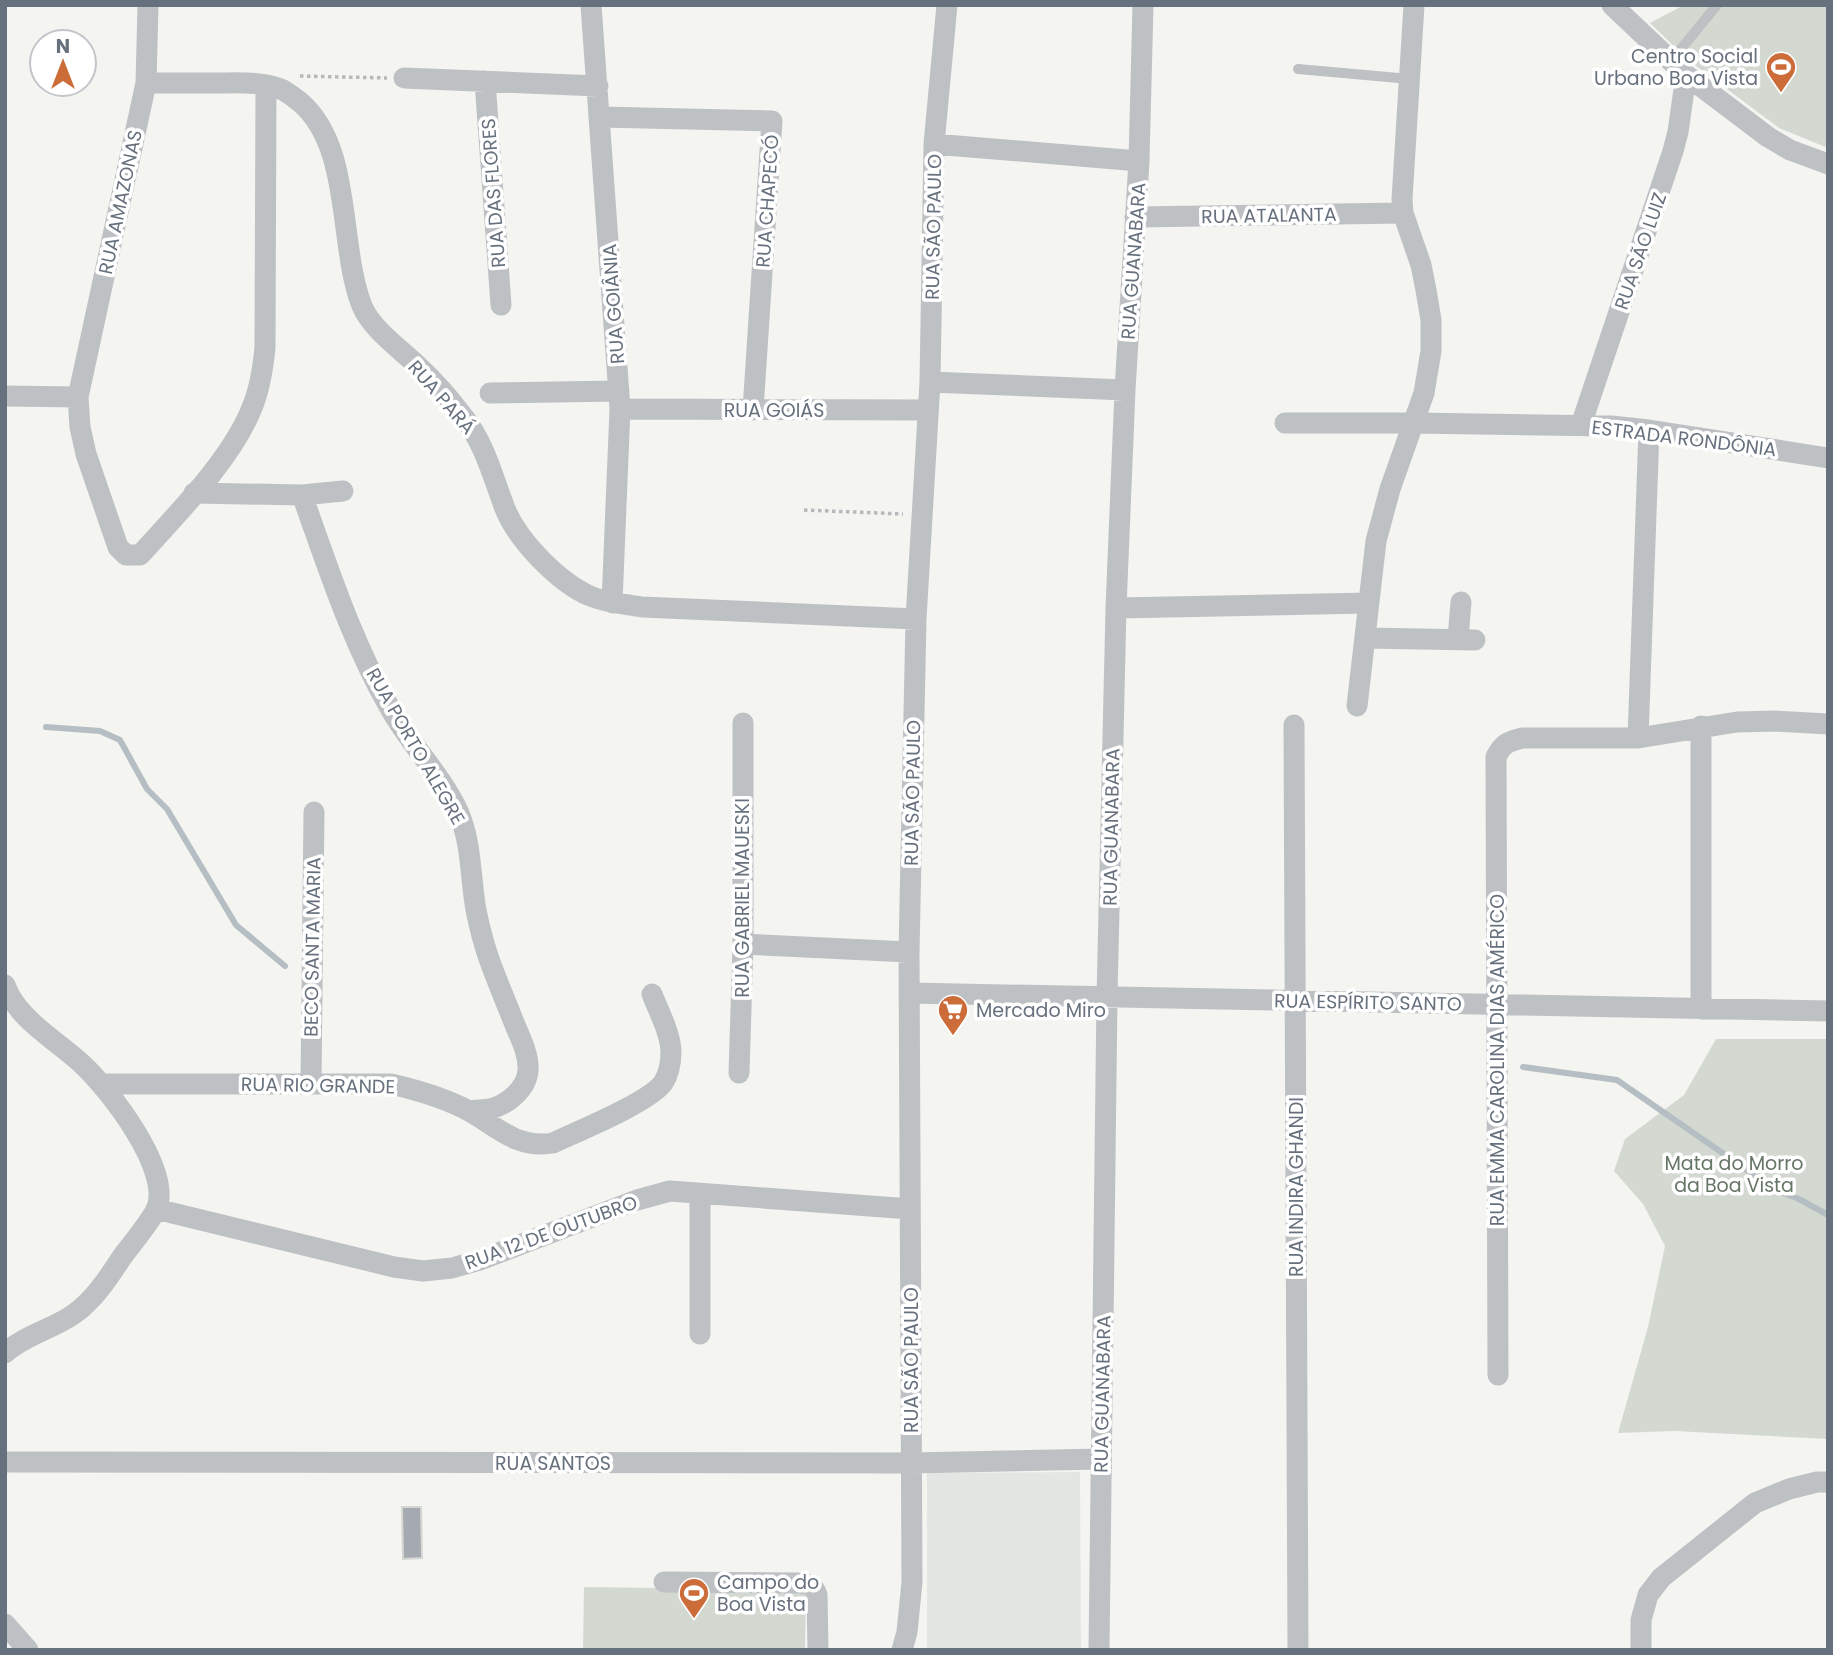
<svg xmlns="http://www.w3.org/2000/svg" width="1833" height="1655" viewBox="0 0 1833 1655" font-family="Poppins,sans-serif">
	<style>
		.built { fill: #e4e6e4 }
		.green { fill: #d3d9d1 }
		.lines { fill: none; stroke-linecap: round; stroke-linejoin: round }
		.stream { stroke: #b5bec3; stroke-width: 6 }
		.building { fill: #a5aab0; stroke: #d5d6d4; stroke-width: 2 }
		.path { stroke: #b6b8bb; stroke-width: 3.5; stroke-dasharray: 3.5 3.5; stroke-linecap: butt }
		.lane { stroke: #bec1c4; stroke-width: 10 }
		.street { stroke: #bec1c4; stroke-width: 21 }
		.labels { text-anchor: middle; stroke-width: 7; stroke-linejoin: round; paint-order: stroke }
		.poi-label { font-size: 19px; fill: #67717e; stroke: #fff; text-anchor: start }
		.street-label { font-size: 19px; fill: #67717e; stroke: #fff }
		.park-label { font-size: 19px; fill: #667665; stroke: #fff }
	</style>
	<rect width="100%" height="100%" fill="#f4f4f1"/>
	<path class="built" d="M1080 1472 1081 1650H927V1473Z"/>
	<path class="green" d="M1684 5H1828V148L1779 128 1688 60 1650 23Z
		M1716 1039H1828V1439L1675 1431 1618 1433 1648 1327 1665 1246 1643 1204 1614 1171 1625 1139 1684 1095Z
		M584 1587 806 1590 805 1650H583Z"/>
	<g class="lines">
		<path class="stream" d="M46 727 100 731 120 740 147 789 167 809 236 925 285 966
			M1523 1067 1617 1080 1776 1190 1799 1199 1828 1215"/>
	</g>
	<path class="building" d="M402 1507H421L422 1558 403 1559Z"/>
	<g class="lines">
		<path class="path" d="M300 76 387 78
			M804 510 903 514"/>
		<path class="lane" d="M1671 61 1717 5
			M1298 69 1410 79"/>
		<path class="street" d="M148 5 146 83 78 397 80 427 86 454 118 547 126 555H140C176 515 231 460 251 410 260 390 263 369 265 347L266 85
			M591 5 620 409 612 603
			M1612 5 1686 75 1768 137 1790 150 1828 164
			M404 78 598 86
			M485 81 501 305
			M146 83C169 83 192 83 215 83 237 83 262 81 283 90 288 93 295 98 300 102 353 147 338 245 362 306 372 330 402 350 420 368 435 382 449 398 462 415 484 442 492 474 504 506 516 539 558 582 590 596 606 603 625 604 642 607L916 619
			M600 117 772 121 753 410
			M934 144 1139 161
			M1135 217 1403 213
			M930 382 1125 390
			M490 393 619 391
			M5 396 78 397
			M620 409 928 410
			M1285 423H1413L1611 426 1649 430 1828 458
			M1581 425 1673 151 1678 132 1686 75
			M194 493 302 495C328 567 352 643 391 710 411 745 441 775 458 811 472 843 470 876 476 910 479 925 483 941 488 956 496 979 506 1002 515 1025 521 1039 529 1055 528 1070 527 1089 507 1105 490 1109 483 1110 475 1110 469 1111
			M302 495 343 491
			M1116 608 1369 603
			M1365 638 1475 640
			M1458 639 1461 602
			M1357 706 1376 541 1390 489 1424 393 1431 351V320L1426 290 1421 265 1403 213 1402 199 1414 5
			M1294 725 1298 1650
			M1638 738 1649 430
			M743 944 909 952
			M5 985C17 1019 56 1040 82 1064 109 1089 174 1172 156 1210 149 1223 132 1244 122 1257 109 1277 94 1300 74 1314 53 1329 25 1335 5 1353
			M909 993 1828 1011
			M1701 1009V726
			M739 1073 743 944V723
			M311 1083 314 812
			M102 1084H391C417 1090 445 1098 469 1111 498 1127 516 1149 553 1143 578 1131 648 1103 663 1083 669 1074 671 1061 671 1051 670 1032 659 1012 652 994
			M156 1209 394 1267 423 1271 452 1268 480 1260 637 1200 670 1191 910 1209
			M700 1334V1194
			M1498 1375 1496 757C1503 743 1508 742 1522 738H1638L1737 722 1775 721 1828 724
			M5 1462 912 1463 1101 1459
			M664 1582 799 1583C809 1584 814 1585 817 1595L818 1650
			M5 1624 28 1650
			M902 1650 907 1632 912 1582 909 952 916 619 930 382 934 144 947 5
			M1099 1650 1107 997 1116 608 1125 390 1139 161 1143 5
			M1641 1650V1620L1648 1595 1661 1578 1755 1503 1789 1489 1817 1482H1828"/>
	</g>
	<defs>
		<g id="stadium-pin" transform="scale(1.575)"><path d="M0 17L-7.5 6A9.5 9.5 0 1 1 7.5 6Z" fill="#cc6d39" stroke="#fff"/><path d="M0-5a6.5 5 0 1 0 0 10a6.5 5 0 1 0 0-10ZM-3.5-1.8h7v3.6h-7Z" fill="#fff"/></g>
		<g id="supermarket-pin" transform="scale(1.575)"><path d="M0 17L-7.5 6A9.5 9.5 0 1 1 7.5 6Z" fill="#cc6d39" stroke="#fff"/><path d="M-6-5.5h2.5l.6 2H6L4.5 2H-2.5L-4.4-4H-6ZM-1.5 3.2a1.3 1.3 0 1 0 .1 0ZM3 3.2a1.3 1.3 0 1 0 .1 0Z" fill="#fff"/></g>
	</defs>
	<g fill-rule="evenodd">
		<use href="#stadium-pin" x="1781" y="67"/>
		<use href="#supermarket-pin" x="953" y="1010"/>
		<use href="#stadium-pin" x="694" y="1593"/>
	</g>
	<g class="labels">
		<g class="poi-label">
			<text x="1758" y="63" text-anchor="end">Centro Social<tspan x="1758" dy="22">Urbano Boa Vista</tspan></text>
			<text x="976" y="1017">Mercado Miro</text>
			<text x="717" y="1589">Campo do<tspan x="717" dy="22">Boa Vista</tspan></text>
		</g>
		<g class="street-label">
			<text transform="translate(493 193) rotate(-94)" y="7">RUA DAS FLORES</text>
			<text transform="translate(767 201) rotate(-86)" y="7">RUA CHAPECÓ</text>
			<text transform="translate(120 202) rotate(-78)" y="7">RUA AMAZONAS</text>
			<text transform="translate(1269 215) rotate(-1)" y="7">RUA ATALANTA</text>
			<text transform="translate(933 227) rotate(-89)" y="7">RUA SÃO PAULO</text>
			<text transform="translate(1640 251) rotate(-71)" y="7">RUA SÃO LUIZ</text>
			<text transform="translate(1133 261) rotate(-86)" y="7">RUA GUANABARA</text>
			<text transform="translate(613 304) rotate(-94)" y="7">RUA GOIÂNIA</text>
			<text transform="translate(442 397) rotate(49)" y="7">RUA PARÁ</text>
			<text x="774" y="417">RUA GOIÁS</text>
			<text transform="translate(1684 438) rotate(7)" y="7">ESTRADA RONDÔNIA</text>
			<text transform="translate(416 746) rotate(60)" y="7">RUA PORTO ALEGRE</text>
			<text transform="translate(912 793) rotate(-89)" y="7">RUA SÃO PAULO</text>
			<text transform="translate(1111 827) rotate(-89)" y="7">RUA GUANABARA</text>
			<text transform="translate(742 898) rotate(-90)" y="7">RUA GABRIEL MAUESKI</text>
			<text transform="translate(312 947) rotate(-89)" y="7">BECO SANTA MARIA</text>
			<text transform="translate(1368 1002) rotate(1)" y="7">RUA ESPÍRITO SANTO</text>
			<text transform="translate(1497 1060) rotate(-90)" y="7">RUA EMMA CAROLINA DIAS AMÉRICO</text>
			<text transform="translate(318 1085) rotate(1)" y="7">RUA RIO GRANDE</text>
			<text transform="translate(1296 1187) rotate(-90)" y="7">RUA INDIRA GHANDI</text>
			<text transform="translate(551 1232) rotate(-20)" y="7">RUA 12 DE OUTUBRO</text>
			<text transform="translate(911 1360) rotate(-90)" y="7">RUA SÃO PAULO</text>
			<text transform="translate(1102 1394) rotate(-89)" y="7">RUA GUANABARA</text>
			<text x="553" y="1470">RUA SANTOS</text>
		</g>
		<g class="park-label">
			<text x="1734" y="1170">Mata do Morro<tspan x="1734" dy="22">da Boa Vista</tspan></text>
		</g>
	</g>
	<rect width="1833" height="1655" fill="none" stroke="#67717e" stroke-width="14"/>
	<g transform="translate(63 63)"><circle r="33" fill="#ffffff" stroke="#c2c6cb" stroke-width="2"/>
	<path d="M0-5L12 26L0 18L-12 26Z" fill="#cc6d39"/>
	<text y="-10" font-size="19" font-weight="bold" text-anchor="middle" fill="#67717e">N</text>
	</g>
</svg>
